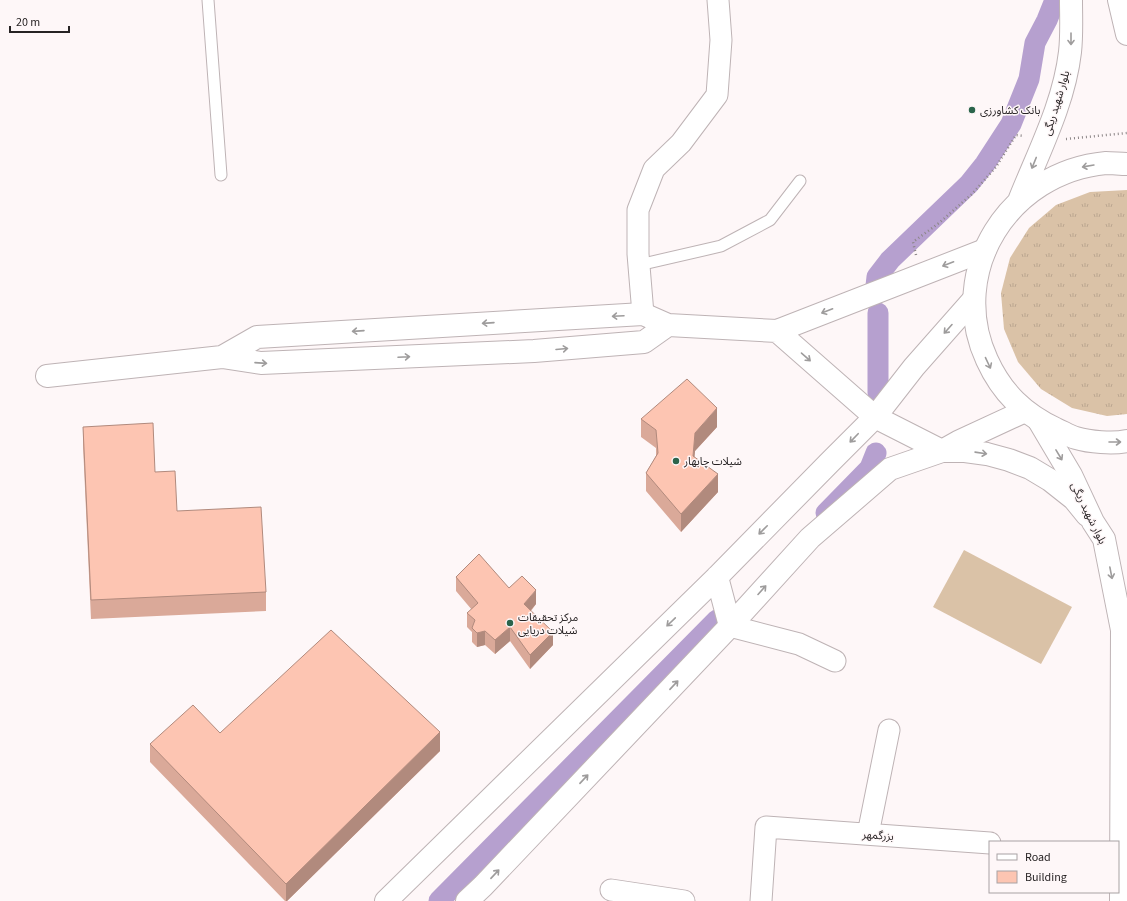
<svg xmlns="http://www.w3.org/2000/svg" width="1127" height="901" viewBox="0 0 1127 901" font-family="'Source Sans 3','Noto Sans Arabic',sans-serif">
	<style>
		.grass { fill: url(#grass-tufts) }
		.pitch { fill: #dac2a7 }
		.lines { fill: none; stroke-linecap: round; stroke-linejoin: round }
		.canal { stroke: #b6a0cf; stroke-width: 21 }
		.service-casing { stroke: #beb3b5; stroke-width: 13 }
		.minor-casing { stroke: #beb3b5; stroke-width: 23 }
		.tertiary-casing { stroke: #beb3b5; stroke-width: 24 }
		.secondary-casing { stroke: #beb3b5; stroke-width: 24 }
		.trunk-casing { stroke: #beb3b5; stroke-width: 24 }
		.path { stroke: #8b8586; stroke-width: 2.5; stroke-dasharray: 1 3; stroke-linecap: butt }
		.service { stroke: #fff; stroke-width: 11 }
		.minor { stroke: #fff; stroke-width: 21 }
		.tertiary { stroke: #fff; stroke-width: 22 }
		.secondary { stroke: #fff; stroke-width: 22 }
		.trunk { stroke: #fff; stroke-width: 22 }
		.wall { fill: #daa999 }
		.shaded-wall { fill: #b18a7d }
		.building { fill: #fdc5b2; stroke: #b18a7d }
		.oneway { stroke: #9e9c9c }
		.poi-dot { fill: #2b644b; stroke: #fef7f8; stroke-width: 1.5 }
		.labels { text-anchor: middle; stroke-width: 3; stroke-linejoin: round; paint-order: stroke }
		.street-label { font-size: 11px; fill: #272324; stroke: #fef7f8 }
		.poi-label { font-size: 11px; fill: #272324; stroke: #fef7f8; text-anchor: start }
	</style>
	<defs>
		<pattern id="grass-tufts" width="24" height="20" patternUnits="userSpaceOnUse"><rect width="24" height="20" fill="#dac2a7"/><path d="M3 7l-1-3M5 7V3M7 7l1-3M15 17l-1-3M17 17v-4M19 17l1-3" fill="none" stroke="#bba690"/></pattern>
	</defs>
	<rect width="100%" height="100%" fill="#fef7f8"/>
	<path class="grass" d="M1127 190V414L1107 416 1072 408 1041 389 1018 362 1004 329 1001 293 1010 258 1029 228 1056 205 1090 192Z"/>
	<path class="pitch" d="M964 550 1072 607 1041 664 933 607Z"/>
	<g class="lines">
		<path class="canal" d="M876 286 877 277 890 260 969 184 985 164 1011 124 1029 79 1035 43 1047 20 1055 0
			M878 393V313
			M826 513 870 468 876 453
			M439 901 717 620"/>
		<g class="service-casing">
			<path id="service" d="M208 0 221 175
				M639 265 721 246 770 220 800 181"/>
		</g>
		<g class="minor-casing">
			<path id="minor" d="M643 314 638 254V210L654 169 681 143 717 95 721 40 718 0
				M730 626 799 644 835 661
				M868 834 889 730
				M611 890 684 901
				M761 901 766 827 990 843"/>
		</g>
		<g class="tertiary-casing">
			<path id="tertiary" d="M777 331 875 417 942 451H965L987 454 1009 460 1030 468 1050 480 1074 499 1087 515
				M222 357 257 337 643 314 668 325 777 331 985 250
				M47 376 222 357 261 363 534 351 644 342 668 325
				M717 577 730 626
				M386 901 717 577 830 462 875 417 914 367 974 299
				M467 901 483 886 730 626 810 538 890 469 942 451 958 442 1025 411"/>
		</g>
		<g class="secondary-casing">
			<path id="secondary" d="M1039 421 1071 475 1093 522 1104 539 1122 630 1121 901"/>
		</g>
		<g class="trunk-casing">
			<path id="trunk" d="M1119 0 1127 34
				M1127 164C1120 164 1113 163 1106 163 1009 172 946 271 987 360 1002 393 1024 414 1056 429 1063 432 1069 436 1076 438 1089 442 1113 444 1127 441
				M1019 201C1038 153 1064 104 1070 52 1072 35 1071 17 1071 0"/>
		</g>
		<path class="path" d="M1066 139 1127 133
			M916 255 913 242 939 223 972 194 996 167 1016 135 1024 136"/>
		<use href="#service" class="service"/>
		<use href="#minor" class="minor"/>
		<use href="#tertiary" class="tertiary"/>
		<use href="#secondary" class="secondary"/>
		<use href="#trunk" class="trunk"/>
	</g>
	<path class="wall" d="M641 419 717 427 695 451 694 457 718 492 681 532 646 491V473L656 456V448L641 437Z
		M83 427 177 511 266 592V611L91 619 83 445Z
		M456 577 509 588 536 604 531 611 553 645 530 669 510 641 495 654 485 645 477 647 472 642V632L467 627V613L472 610 456 591Z
		M220 733 440 751 287 901H285L150 762V744Z"/>
	<path class="shaded-wall" d="M717 408V427L695 451 693 475V456L695 433Z
		M718 474V492L681 532V514Z
		M536 590V604L524 618V604Z
		M510 627V641L495 654V640Z
		M485 631V645L477 647V633Z
		M553 632V645L530 669V655Z
		M440 732V751L287 901H286V884Z"/>
	<path class="building" d="M687 379 717 408 695 433 693 456 718 474 681 514 646 473 658 453 656 430 641 419Z
		M153 423 155 472 175 471 177 511 261 507 266 592 91 600 83 427Z
		M479 554 509 588 522 576 536 590 524 604 553 632 530 655 510 627 495 640 485 631 477 633 472 628 475 620 467 613 478 603 456 577Z
		M331 630 440 732 286 884 150 744 193 705 220 733Z"/>
	<defs><path id="oneway-shaft" d="M-6 0H5M1.5-3L5.5 0L1.5 3" fill="none" stroke-width="1.6" stroke-linecap="round" stroke-linejoin="round"/></defs>
	<g class="oneway">
		<use href="#oneway-shaft" transform="translate(1071 39) rotate(90)"/>
		<use href="#oneway-shaft" transform="translate(1034 163) rotate(112)"/>
		<use href="#oneway-shaft" transform="translate(1088 166) rotate(170)"/>
		<use href="#oneway-shaft" transform="translate(948 264) rotate(159)"/>
		<use href="#oneway-shaft" transform="translate(827 311) rotate(159)"/>
		<use href="#oneway-shaft" transform="translate(618 316) rotate(177)"/>
		<use href="#oneway-shaft" transform="translate(488 323) rotate(176)"/>
		<use href="#oneway-shaft" transform="translate(948 329) rotate(132)"/>
		<use href="#oneway-shaft" transform="translate(358 331) rotate(176)"/>
		<use href="#oneway-shaft" transform="translate(562 349) rotate(-5)"/>
		<use href="#oneway-shaft" transform="translate(404 357) rotate(-3)"/>
		<use href="#oneway-shaft" transform="translate(806 357) rotate(41)"/>
		<use href="#oneway-shaft" transform="translate(261 363) rotate(4)"/>
		<use href="#oneway-shaft" transform="translate(988 363) rotate(65)"/>
		<use href="#oneway-shaft" transform="translate(854 438) rotate(134)"/>
		<use href="#oneway-shaft" transform="translate(1115 442)"/>
		<use href="#oneway-shaft" transform="translate(981 453) rotate(8)"/>
		<use href="#oneway-shaft" transform="translate(1059 455) rotate(59)"/>
		<use href="#oneway-shaft" transform="translate(763 530) rotate(135)"/>
		<use href="#oneway-shaft" transform="translate(1111 573) rotate(79)"/>
		<use href="#oneway-shaft" transform="translate(762 590) rotate(-48)"/>
		<use href="#oneway-shaft" transform="translate(671 622) rotate(136)"/>
		<use href="#oneway-shaft" transform="translate(674 685) rotate(-47)"/>
		<use href="#oneway-shaft" transform="translate(584 779) rotate(-47)"/>
		<use href="#oneway-shaft" transform="translate(495 874) rotate(-47)"/>
	</g>
	<g class="poi-dot">
		<circle cx="972" cy="110" r="4"/>
		<circle cx="676" cy="461" r="4"/>
		<circle cx="510" cy="623" r="4"/>
	</g>
	<g class="labels">
		<g class="street-label">
			<text transform="translate(1056 103) rotate(-73)" y="4">بلوار شهید ریگی</text>
			<text transform="translate(1089 513) rotate(64)" y="4">بلوار شهید ریگی</text>
			<text transform="translate(878 835) rotate(4)" y="4">بزرگمهر</text>
		</g>
		<g class="poi-label">
			<text x="980" y="114">بانک کشاورزی</text>
			<text x="684" y="465">شیلات چابهار</text>
			<text x="518" y="621">مرکز تحقیقات<tspan x="518" dy="13">شیلات دریایی</tspan></text>
		</g>
	</g>
	<rect x="989" y="841" width="130" height="52" fill="#fef7f8" stroke="#a8a2a3"/>
	<rect x="997" y="854" width="20" height="6" fill="#ffffff" stroke="#a8a2a3"/>
	<text x="1025" y="861" font-size="12" fill="#272324">Road</text>
	<rect x="997" y="871" width="20" height="12" fill="#fdc5b2" stroke="#a8a2a3"/>
	<text x="1025" y="881" font-size="12" fill="#272324">Building</text>
	<path d="M10 26v6h59v-6" fill="none" stroke="#272324" stroke-width="2"/>
	<text x="16" y="26" font-size="12" fill="#272324" stroke="#fef7f8" stroke-width="3" paint-order="stroke">20 m</text>
</svg>
